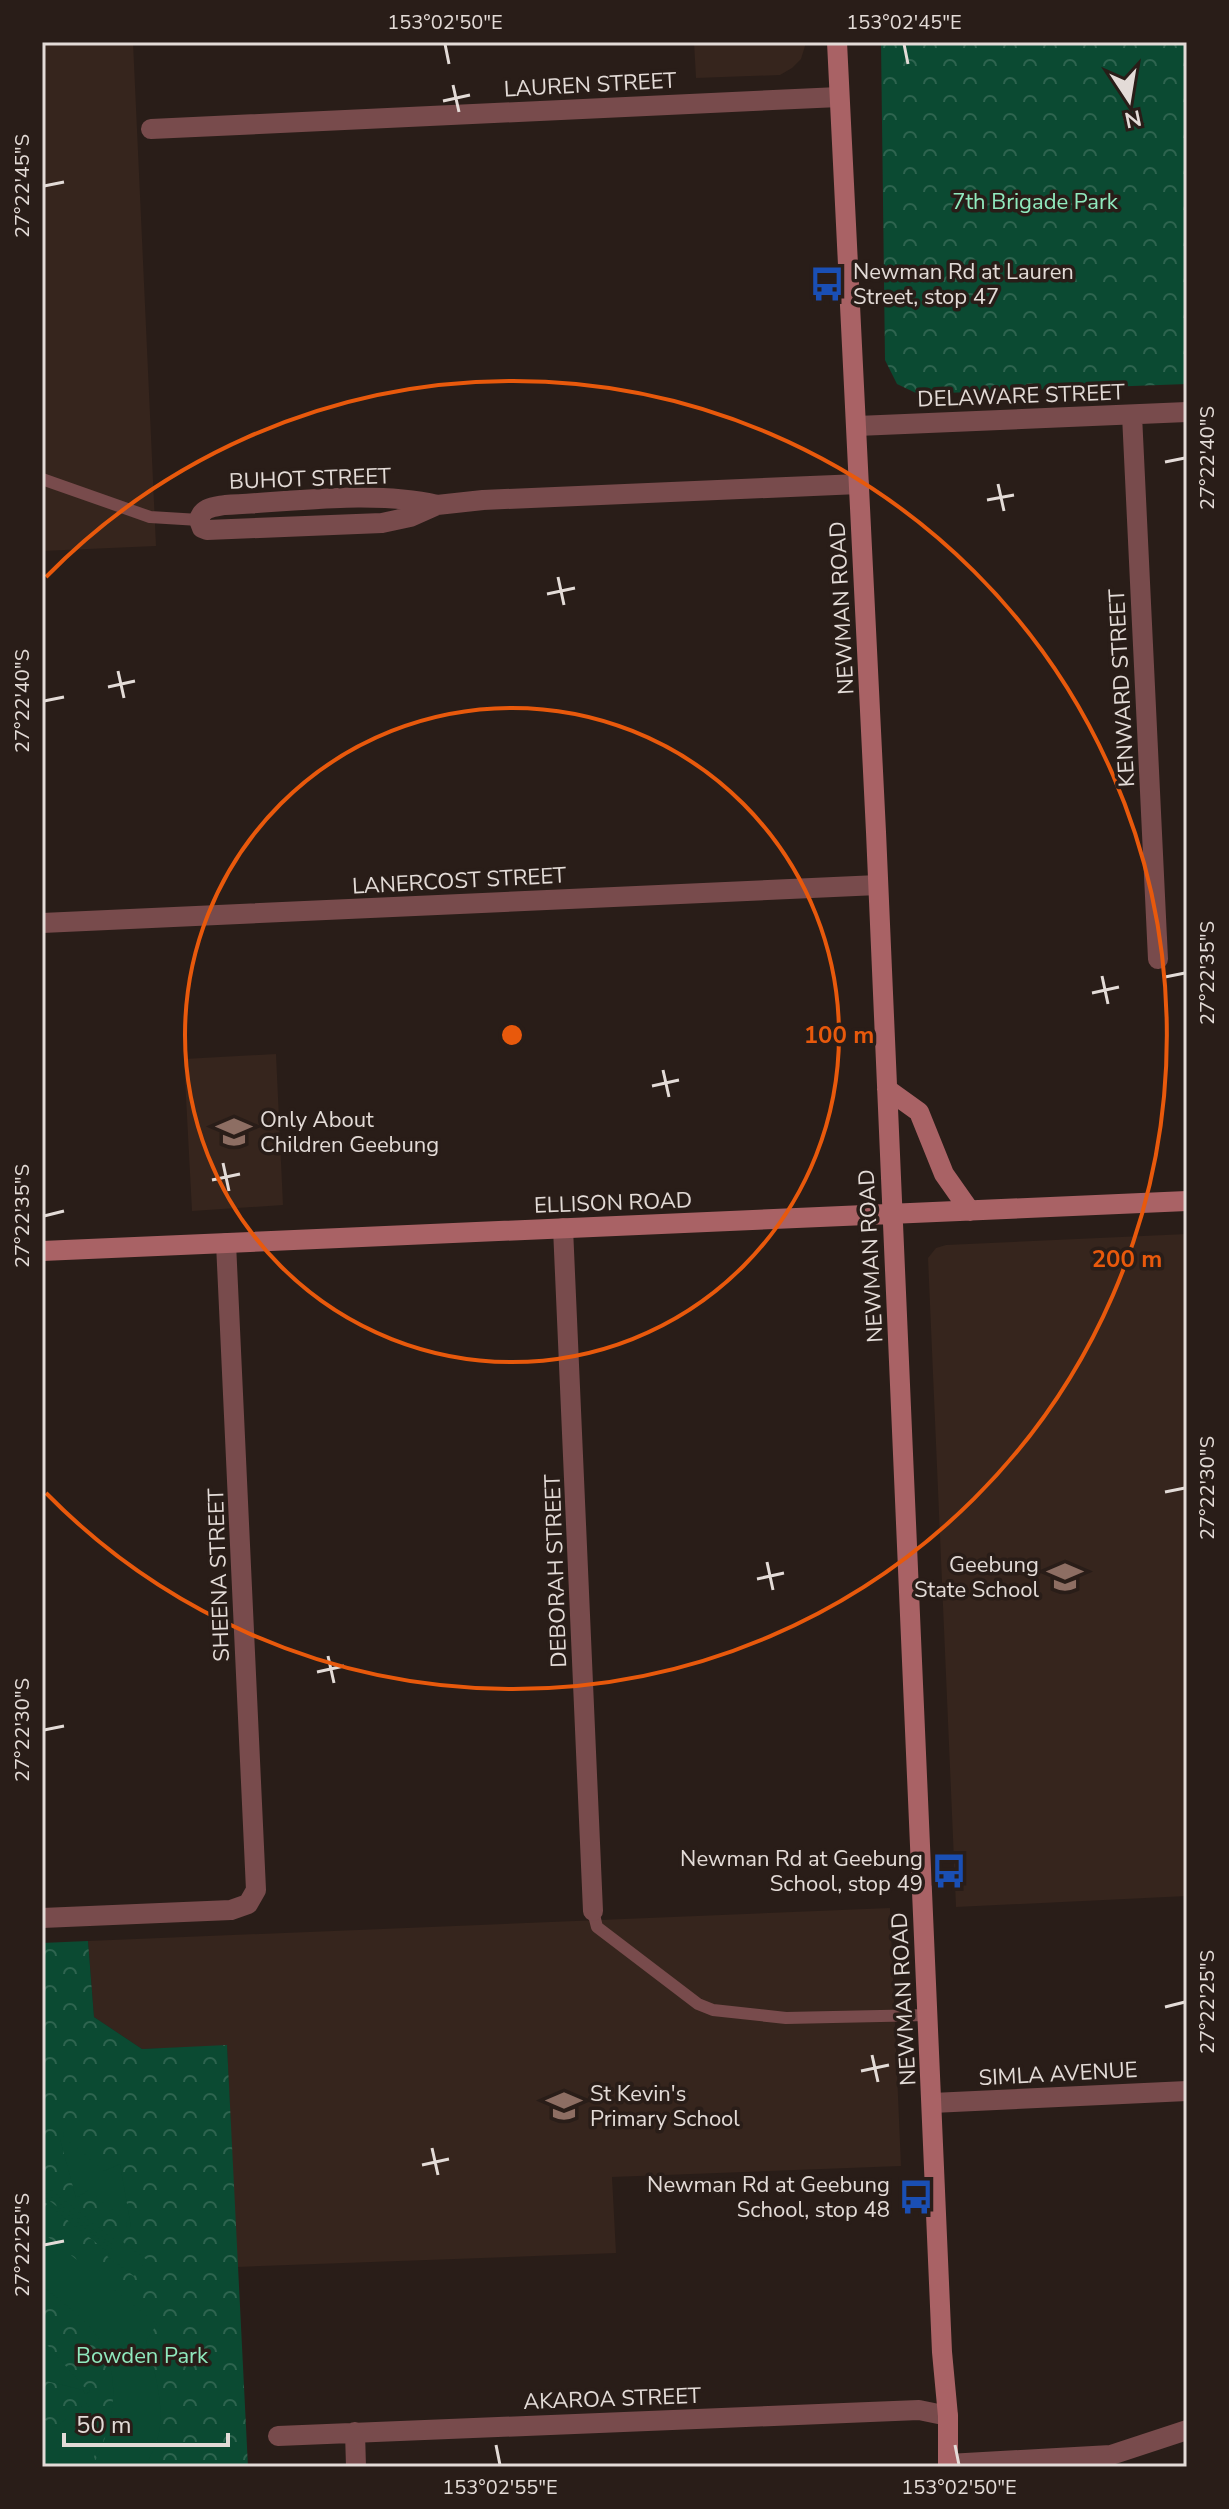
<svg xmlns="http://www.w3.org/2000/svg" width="1229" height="2509" viewBox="0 0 1229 2509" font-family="'Nunito Sans',sans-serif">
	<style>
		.built { fill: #36251d }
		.park { fill: url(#park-crowns) }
		.garden { fill: #0b4a32 }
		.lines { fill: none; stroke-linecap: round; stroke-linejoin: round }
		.lane { stroke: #784b4c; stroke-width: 12 }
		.street { stroke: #784b4c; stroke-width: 20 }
		.secondary { stroke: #a96265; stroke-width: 20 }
		.ticks { fill: none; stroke: #e3dbd7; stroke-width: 3 }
		.ring { fill: none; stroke: #e8590c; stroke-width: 4 }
		.labels { text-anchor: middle; stroke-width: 7; stroke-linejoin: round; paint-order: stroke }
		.street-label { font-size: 22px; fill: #e3dbd7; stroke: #291d18 }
		.park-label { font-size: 22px; fill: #90eabe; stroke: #291d18 }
		.poi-label { font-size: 22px; fill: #e3dbd7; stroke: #291d18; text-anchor: start }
		.centre { fill: #e8590c; stroke: #291d18; stroke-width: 4 }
		.ring-label { font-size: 24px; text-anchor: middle; font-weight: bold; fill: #e8590c; stroke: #291d18; stroke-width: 7; stroke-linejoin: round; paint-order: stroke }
		.neatline { fill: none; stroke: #e3dbd7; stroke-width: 3 }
		.ticks-label { font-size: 20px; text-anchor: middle; fill: #e3dbd7 }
	</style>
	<defs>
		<pattern id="park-crowns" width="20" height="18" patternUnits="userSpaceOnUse" patternTransform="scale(2)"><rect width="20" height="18" fill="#0b4a32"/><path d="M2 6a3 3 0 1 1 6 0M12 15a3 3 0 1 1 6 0" fill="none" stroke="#2e644f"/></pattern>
	</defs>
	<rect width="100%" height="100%" fill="#291d18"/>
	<path class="built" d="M42 42H133L156 546 42 551Z
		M694 42H805V46L801 59 792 68 780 75 696 78Z
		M276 1054 283 1205 192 1211 184 1059Z
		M1187 1234V1896L956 1907 928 1258 936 1248 946 1245Z
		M890 1908 901 2166 612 2177 616 2253 237 2267 227 2046 142 2049 94 2017 88 1941Z"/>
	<path class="park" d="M881 42H1187V384L918 394 897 384 885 360Z
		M88 1941 94 2017 142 2049 227 2045 248 2467H42V1943Z"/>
	<path class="garden" d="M58 2132H63L64 2137 104 2171 120 2164 131 2227H127L126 2222 89 2190 76 2198 60 2139 57 2136Z
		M42 2183 117 2242 120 2240 147 2260 134 2276 107 2256 109 2253 42 2200V2195L112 2249 115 2247 42 2190Z
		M42 2232 157 2324 146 2341C154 2368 166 2409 158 2437 156 2447 149 2458 145 2467H92C116 2424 125 2367 90 2327 76 2311 58 2299 42 2286Z
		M42 2339 84 2387 89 2388 90 2392 85 2394 83 2390 42 2380Z
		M86 2403C102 2423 103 2446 88 2467H42V2418L56 2427Z"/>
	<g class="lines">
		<path class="lane" d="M42 479 150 517 199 520
			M593 1911 597 1927 698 2004 713 2010 786 2018 928 2015"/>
		<path class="street" d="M151 129 839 97
			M1132 415 1158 959
			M857 426 1187 412
			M437 505C373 490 292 502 225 505 214 507 202 507 199 520L202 528 207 530 382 523 410 517 437 505 483 500 859 484
			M42 923 878 885
			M563 1228 593 1911
			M42 1918 231 1910 248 1904 256 1890 226 1243
			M932 2103 1187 2091
			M355 2432 356 2467
			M278 2436 919 2410 948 2416
			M948 2464 1111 2455 1187 2430"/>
		<path class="secondary" d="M837 42 876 832 942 2352 948 2416V2467
			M887 1089 919 1112 944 1174 970 1211
			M42 1251 1187 1201"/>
	</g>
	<path class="ticks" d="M445 44 449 64M904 44 908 64M453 85 459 112M443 101 470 95M44 186 64 182M1165 462 1185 458M998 484 1004 511M987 500 1014 495M558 577 564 605M547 594 575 588M118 671 124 698M108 687 135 681M44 701 64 697M1102 976 1108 1004M1165 977 1185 973M1092 993 1119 987M663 1070 669 1097M652 1086 679 1080M223 1163 229 1191M212 1180 240 1174M44 1216 64 1211M1165 1492 1185 1488M767 1562 773 1590M757 1579 784 1573M328 1656 334 1683M317 1672 344 1666M44 1730 64 1726M1165 2007 1185 2002M872 2055 878 2082M861 2071 889 2065M432 2148 438 2175M422 2165 449 2159M44 2245 64 2241M496 2445 500 2465M955 2445 959 2465"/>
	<g class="ring">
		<circle cx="512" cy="1035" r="327"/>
		<path d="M46 577A654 654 0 1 1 46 1493"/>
	</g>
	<defs>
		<g id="bus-bare" transform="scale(2.76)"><path d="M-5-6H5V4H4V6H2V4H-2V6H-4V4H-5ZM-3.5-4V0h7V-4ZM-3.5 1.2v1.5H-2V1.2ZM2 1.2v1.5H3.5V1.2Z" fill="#1a4fb4" stroke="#291d18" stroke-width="2.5" paint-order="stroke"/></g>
		<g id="school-bare" transform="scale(2.76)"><path d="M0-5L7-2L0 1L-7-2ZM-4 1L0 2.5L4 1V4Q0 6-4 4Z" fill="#8d6e63" stroke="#291d18" stroke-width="2.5" paint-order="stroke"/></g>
	</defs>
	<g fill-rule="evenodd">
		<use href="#bus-bare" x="827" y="284"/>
		<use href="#school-bare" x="234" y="1132"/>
		<use href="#school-bare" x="1065" y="1577"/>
		<use href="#bus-bare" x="949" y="1871"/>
		<use href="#school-bare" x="564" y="2106"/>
		<use href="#bus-bare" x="916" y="2197"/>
	</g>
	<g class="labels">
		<g class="street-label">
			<text transform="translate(590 84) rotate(-3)" y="8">LAUREN STREET</text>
			<text transform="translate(1021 395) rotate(-2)" y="8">DELAWARE STREET</text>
			<text transform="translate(310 478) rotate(-2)" y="8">BUHOT STREET</text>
			<text transform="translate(841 608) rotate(-93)" y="8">NEWMAN ROAD</text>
			<text transform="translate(1121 688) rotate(-93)" y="8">KENWARD STREET</text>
			<text transform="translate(459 880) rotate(-3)" y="8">LANERCOST STREET</text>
			<text transform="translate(613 1202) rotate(-2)" y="8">ELLISON ROAD</text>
			<text transform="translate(870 1256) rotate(-93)" y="8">NEWMAN ROAD</text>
			<text transform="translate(555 1571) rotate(-92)" y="8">DEBORAH STREET</text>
			<text transform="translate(218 1575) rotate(-92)" y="8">SHEENA STREET</text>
			<text transform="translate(903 1999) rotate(-93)" y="8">NEWMAN ROAD</text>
			<text transform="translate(1058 2073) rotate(-3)" y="8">SIMLA AVENUE</text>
			<text transform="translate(612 2398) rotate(-2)" y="8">AKAROA STREET</text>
		</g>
		<g class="park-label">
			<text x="1035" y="209">7th Brigade Park</text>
			<text x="142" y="2363">Bowden Park</text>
		</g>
		<g class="poi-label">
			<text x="853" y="279">Newman Rd at Lauren<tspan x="853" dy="25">Street, stop 47</tspan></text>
			<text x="260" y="1127">Only About<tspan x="260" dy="25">Children Geebung</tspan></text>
			<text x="1039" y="1572" text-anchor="end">Geebung<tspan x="1039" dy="25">State School</tspan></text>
			<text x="923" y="1866" text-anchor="end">Newman Rd at Geebung<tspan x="923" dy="25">School, stop 49</tspan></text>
			<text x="590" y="2101">St Kevin's<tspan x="590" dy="25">Primary School</tspan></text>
			<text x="890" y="2192" text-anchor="end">Newman Rd at Geebung<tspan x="890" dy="25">School, stop 48</tspan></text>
		</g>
	</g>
	<circle cx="512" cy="1035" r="12" class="centre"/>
	<g class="ring-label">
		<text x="839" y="1043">100 m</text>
		<text x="1127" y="1267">200 m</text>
	</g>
	<rect width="1229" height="2509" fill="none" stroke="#291d18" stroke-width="88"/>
	<g transform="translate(1129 100) rotate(168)" stroke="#291d18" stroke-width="6" paint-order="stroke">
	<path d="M0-6L14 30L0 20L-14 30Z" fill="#e3dbd7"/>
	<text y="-12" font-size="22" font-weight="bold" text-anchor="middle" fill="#e3dbd7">N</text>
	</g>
	<path d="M64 2433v12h164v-12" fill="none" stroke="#e3dbd7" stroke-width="4"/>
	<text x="76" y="2433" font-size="24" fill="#e3dbd7" stroke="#291d18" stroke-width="6" paint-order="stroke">50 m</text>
	<rect x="44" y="44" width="1141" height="2421" class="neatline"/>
	<g class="ticks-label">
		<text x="445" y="29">153°02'50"E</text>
		<text x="904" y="29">153°02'45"E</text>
		<text transform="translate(22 186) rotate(-90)" y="7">27°22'45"S</text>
		<text transform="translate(1207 458) rotate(-90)" y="7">27°22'40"S</text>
		<text transform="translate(22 701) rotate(-90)" y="7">27°22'40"S</text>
		<text transform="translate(1207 973) rotate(-90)" y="7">27°22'35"S</text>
		<text transform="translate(22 1216) rotate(-90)" y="7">27°22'35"S</text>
		<text transform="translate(1207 1488) rotate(-90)" y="7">27°22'30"S</text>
		<text transform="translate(22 1730) rotate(-90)" y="7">27°22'30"S</text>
		<text transform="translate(1207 2002) rotate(-90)" y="7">27°22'25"S</text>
		<text transform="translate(22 2245) rotate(-90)" y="7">27°22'25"S</text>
		<text x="500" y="2494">153°02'55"E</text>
		<text x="959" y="2494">153°02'50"E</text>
	</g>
</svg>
